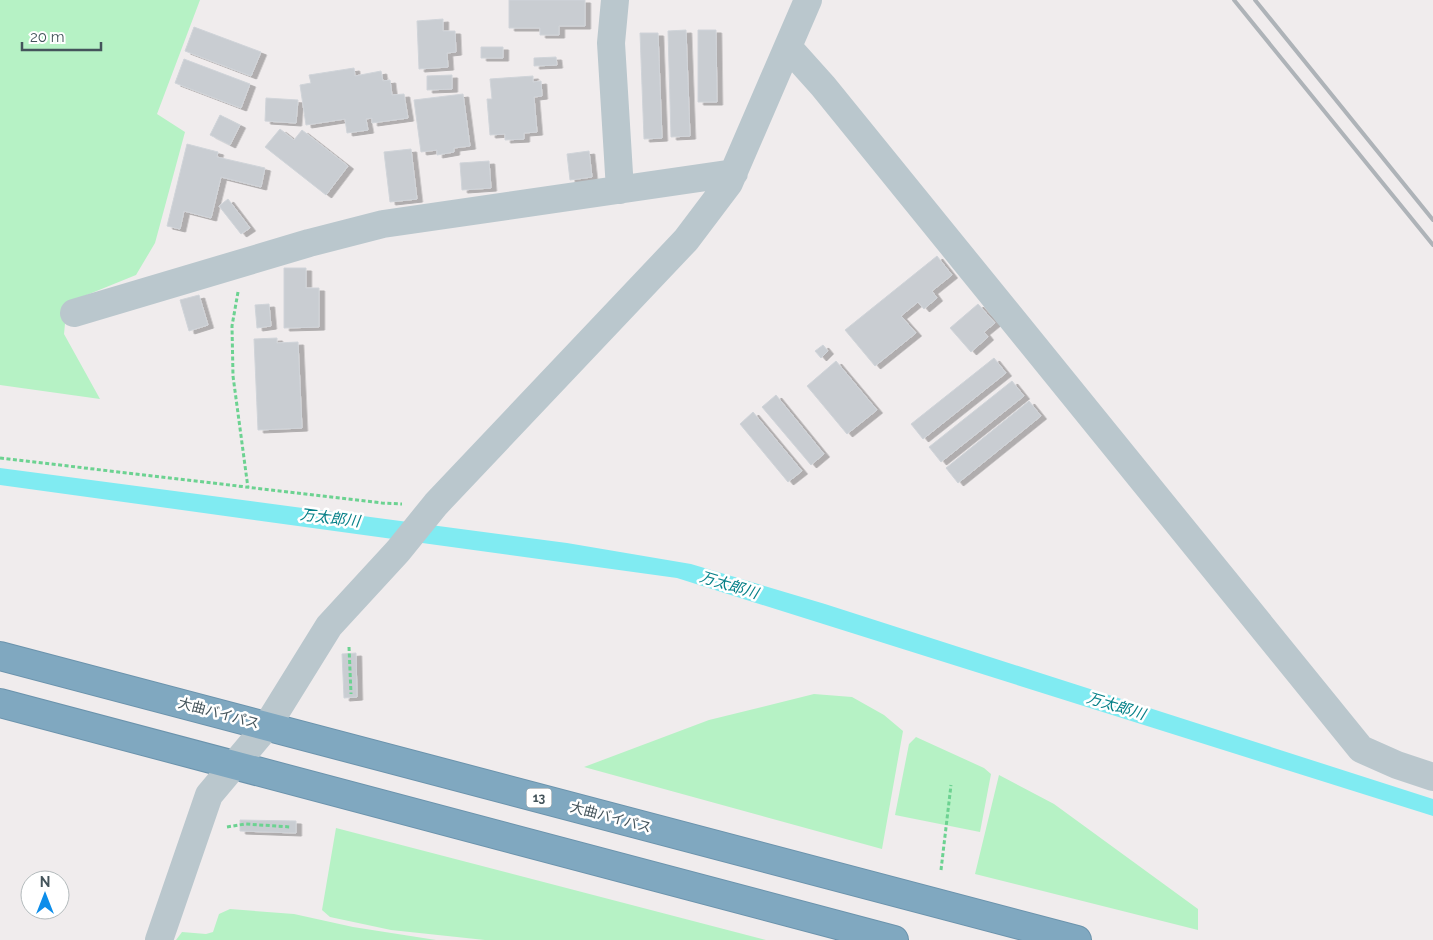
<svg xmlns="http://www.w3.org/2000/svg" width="1433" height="940" font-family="Raleway,'Noto Sans JP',sans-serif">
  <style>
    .green { fill: #b6f2c5 }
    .water { fill: #80ebf2 }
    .building { fill: #c9cdd2; stroke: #d0d4d9; filter: url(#shadow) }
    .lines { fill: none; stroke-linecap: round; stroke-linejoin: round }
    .highway-casing { stroke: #6b93ac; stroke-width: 30 }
    .path { stroke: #6cd291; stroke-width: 3; stroke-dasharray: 4 2.5; stroke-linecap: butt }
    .street { stroke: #bac7cd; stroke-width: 28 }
    .highway { stroke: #80a8c0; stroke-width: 28 }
    .rail { stroke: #aeb3b8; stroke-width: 4 }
    .labels { text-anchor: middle; stroke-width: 5; stroke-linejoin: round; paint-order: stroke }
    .shield { fill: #fff; stroke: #7c878c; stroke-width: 1 }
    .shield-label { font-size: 12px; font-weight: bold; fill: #44545b }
    .street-label { font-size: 14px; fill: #44545b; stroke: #fff }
    .water-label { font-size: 15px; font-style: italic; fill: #068088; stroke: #fff }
  </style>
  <defs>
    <filter id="shadow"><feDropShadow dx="5.5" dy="3" stdDeviation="0" flood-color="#0004"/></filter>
  </defs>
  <rect width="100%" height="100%" fill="#f0eced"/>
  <path class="green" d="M 0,0 L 200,0 L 157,114 L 185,132 L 155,243 L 136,275 L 67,303 L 64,334 L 100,399 L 0,385 Z
    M 814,694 L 852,697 L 884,715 L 903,731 L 882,849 L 584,767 L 709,720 Z
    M 916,737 L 984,768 L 991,774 L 980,832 L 895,815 L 909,744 Z
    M 999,775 L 1054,804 L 1198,909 L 1198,930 L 975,874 Z
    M 336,828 L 766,940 L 485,940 L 391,930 L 330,917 L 322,910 Z
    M 230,909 L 294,914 L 353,927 L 436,940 L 176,940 L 182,932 L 206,934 L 213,932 L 219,914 Z"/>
  <path class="water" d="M 0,468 L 567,543 L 691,564 L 825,604 L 1433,799 L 1433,816 L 677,578 L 0,485 Z"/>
  <path class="building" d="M 509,0 L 585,0 L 585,26 L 559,26 L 559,35 L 540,35 L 540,28 L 509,28 Z
    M 443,19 L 443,31 L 455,31 L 456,52 L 447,53 L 448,67 L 419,69 L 417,21 Z
    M 194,27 L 261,52 L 251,76 L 185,51 Z
    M 686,30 L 690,136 L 671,137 L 668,31 Z
    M 698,30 L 716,30 L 717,102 L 698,102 Z
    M 640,33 L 658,33 L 662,138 L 644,139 Z
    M 481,47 L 503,47 L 503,58 L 481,58 Z
    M 556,57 L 557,65 L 534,66 L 534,58 Z
    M 184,59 L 250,84 L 241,108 L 175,83 Z
    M 354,68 L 355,76 L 381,71 L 383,81 L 390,80 L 392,95 L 404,94 L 408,118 L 372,123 L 372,118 L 366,119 L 368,130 L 347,133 L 345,119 L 306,125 L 300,85 L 311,83 L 309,75 Z
    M 452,75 L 452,89 L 427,90 L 427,76 Z
    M 533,76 L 533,82 L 541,81 L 542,96 L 534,97 L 537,132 L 524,133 L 524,139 L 505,140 L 505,134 L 490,135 L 487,99 L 492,99 L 490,79 Z
    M 463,94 L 470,146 L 454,148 L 454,152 L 437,155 L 437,150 L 421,152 L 414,100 Z
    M 266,98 L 298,100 L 296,123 L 265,121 Z
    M 220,115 L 240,125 L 230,145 L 210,135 Z
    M 280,129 L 294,140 L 302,130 L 348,166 L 326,195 L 265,147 Z
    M 187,144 L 218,152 L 217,157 L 265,168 L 261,187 L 221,177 L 211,218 L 184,211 L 180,229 L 167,226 Z
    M 411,149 L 417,199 L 390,202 L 384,152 Z
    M 589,151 L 592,177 L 570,180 L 567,154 Z
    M 489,161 L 491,188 L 462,190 L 460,163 Z
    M 228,199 L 250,228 L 241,234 L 219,206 Z
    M 937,256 L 952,275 L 932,291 L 937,298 L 924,309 L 918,302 L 901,316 L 916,333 L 875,366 L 845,330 Z
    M 284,268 L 306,268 L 306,288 L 319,288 L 319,327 L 284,328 Z
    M 199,295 L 208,325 L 189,331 L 180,300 Z
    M 269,304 L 271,326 L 257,328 L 255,305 Z
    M 978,304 L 995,323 L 984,332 L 988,337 L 971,352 L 950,328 Z
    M 277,338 L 277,343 L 298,342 L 302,428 L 258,430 L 254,339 Z
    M 823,345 L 828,351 L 821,358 L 815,351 Z
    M 994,358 L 1006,373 L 923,439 L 911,424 Z
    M 836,361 L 877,410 L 847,434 L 807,386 Z
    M 1012,381 L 1024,396 L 941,462 L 929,447 Z
    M 776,395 L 824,454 L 811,465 L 762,407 Z
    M 1029,401 L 1041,416 L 958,483 L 946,468 Z
    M 753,412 L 802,471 L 788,482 L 740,424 Z
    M 356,653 L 357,697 L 344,698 L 342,654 Z
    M 240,820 L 296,821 L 296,833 L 240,831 Z"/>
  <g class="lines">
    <g class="highway-casing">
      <path id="highway" d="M 0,656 L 1077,940
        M 0,703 L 894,940"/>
    </g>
    <path class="path" d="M 238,292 L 232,326 L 233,376 L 248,488
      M 0,458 L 382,503 L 402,504
      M 349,647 L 351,694
      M 227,827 L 245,824 L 291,827
      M 941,870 L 951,785"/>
    <path class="street" d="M 615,0 L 611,43 L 620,190
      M 788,47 L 823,86 L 1361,749 L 1397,765 L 1433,777
      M 74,313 L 309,243 L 383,224 L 734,173
      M 159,940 L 209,795 L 267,726 L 329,626 L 398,551 L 436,504 L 686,240 L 729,183 L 808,0"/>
    <use href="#highway" class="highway"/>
    <path class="rail" d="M 1234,0 L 1433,245
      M 1255,0 L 1433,220"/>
  </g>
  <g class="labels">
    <rect class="shield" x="526.5" y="788.5" width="25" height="19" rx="4"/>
    <g class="shield-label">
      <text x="539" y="802">13</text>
    </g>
    <g class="street-label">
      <text transform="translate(219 713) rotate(15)" y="5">大曲バイパス</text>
      <text transform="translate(611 817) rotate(15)" y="5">大曲バイパス</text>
    </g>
    <g class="water-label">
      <text transform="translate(330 518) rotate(7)" y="5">万太郎川</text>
      <text transform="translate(729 585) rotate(17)" y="5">万太郎川</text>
      <text transform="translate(1116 706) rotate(17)" y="5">万太郎川</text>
    </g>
  </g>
  <g transform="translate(45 895)"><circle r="24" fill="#ffffff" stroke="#b4bbbd"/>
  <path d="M0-4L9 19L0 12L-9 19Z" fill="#0c8dea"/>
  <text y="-8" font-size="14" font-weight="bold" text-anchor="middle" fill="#44545b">N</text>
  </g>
  <path d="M22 42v8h79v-8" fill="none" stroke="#44545b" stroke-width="2.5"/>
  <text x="30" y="42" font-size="15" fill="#44545b" stroke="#ffffff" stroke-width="4" paint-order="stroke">20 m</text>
</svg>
